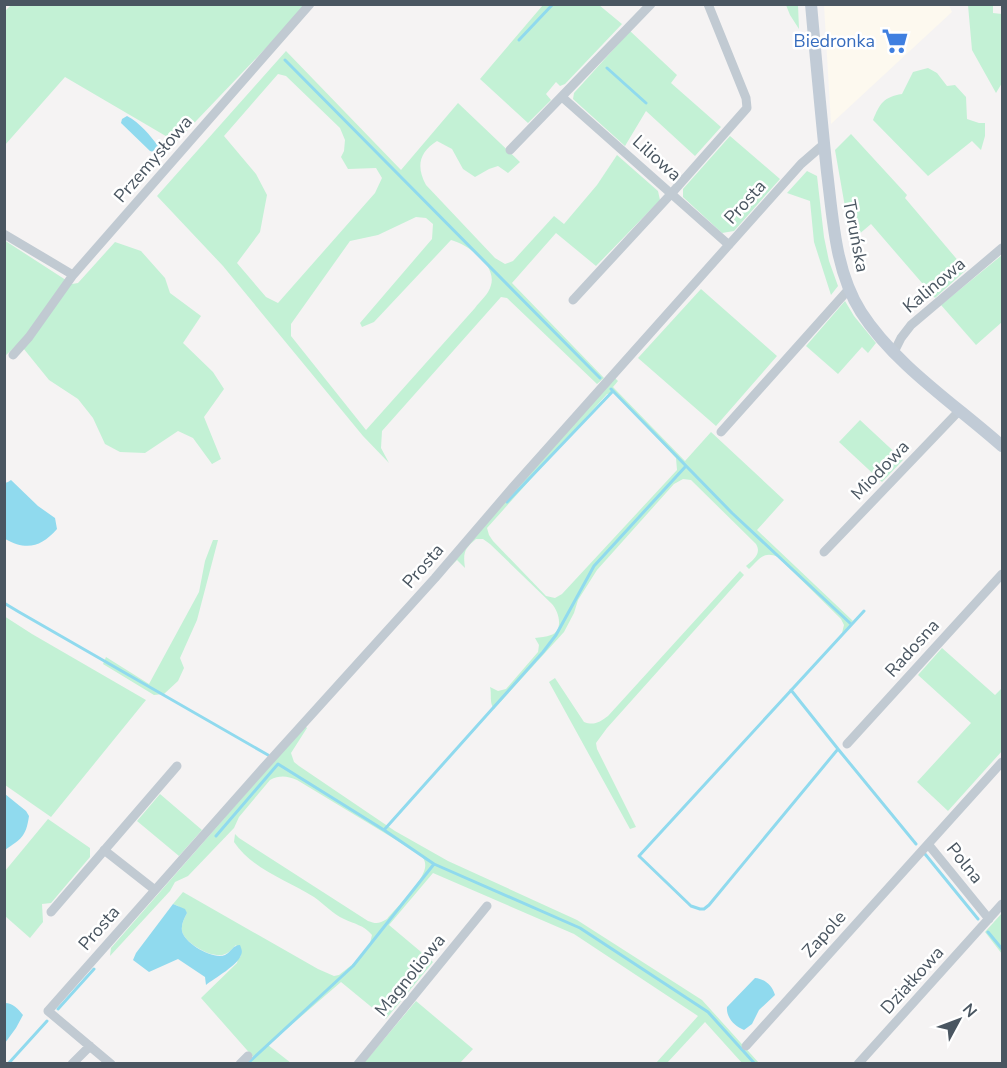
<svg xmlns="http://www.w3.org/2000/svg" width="1007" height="1068" font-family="'Nunito Sans',sans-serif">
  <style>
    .commercial { fill: #fdf9ef }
    .green { fill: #c3f1d5; fill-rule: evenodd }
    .water { fill: #90daee }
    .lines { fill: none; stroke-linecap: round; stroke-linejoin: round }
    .stream { stroke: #90daee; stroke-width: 3 }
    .minor { stroke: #c1cad2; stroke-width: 9 }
    .secondary { stroke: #c1cbd6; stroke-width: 12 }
    .labels { text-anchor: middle; stroke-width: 5; stroke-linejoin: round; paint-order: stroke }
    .shop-label { font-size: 18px; fill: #366cbe; stroke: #fff; text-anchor: end }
    .street-label { font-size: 18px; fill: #4a5661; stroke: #fff }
  </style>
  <rect width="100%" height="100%" fill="#f5f3f3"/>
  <path class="commercial" d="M 824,5 L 949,5 L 952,12 L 831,124 Z"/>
  <path class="green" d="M 11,5 L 307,5 L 176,142 L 65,77 L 5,145 L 4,12 Z
    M 543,5 L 599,5 L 622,24 L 565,84 L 560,86 L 556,82 L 546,94 L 551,100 L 528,123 L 480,79 Z
    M 786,5 L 798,5 L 799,29 L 790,15 Z
    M 968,5 L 993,5 L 993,13 L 1002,14 L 1002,83 L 996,93 L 972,50 Z
    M 630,31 L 677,75 L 671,83 L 721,127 L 695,156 L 646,111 L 625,146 L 573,99 L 574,93 Z
    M 286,51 L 401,170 L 458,103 L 520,162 L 508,173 L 498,166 L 489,169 L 475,177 L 463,169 L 452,149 L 437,141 C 419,152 416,167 426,185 L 495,258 L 505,264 L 513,261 L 554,216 L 564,224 L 597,185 L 617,155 L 658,191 L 660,200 L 596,266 L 556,233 L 512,283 L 604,378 L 597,384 L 507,298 L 501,297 L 382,431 L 381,448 L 389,463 L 363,436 L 223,266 L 157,196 ZM 278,74 L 286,76 L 340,128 L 345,140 L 344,151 L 341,157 L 348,169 L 376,168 L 382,178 L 375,193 L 278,303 L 266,297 L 237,263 L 260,232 L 267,195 L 256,174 L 224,136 ZM 416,217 L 426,218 L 433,224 L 432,239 L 360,323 L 362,327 L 374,322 L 451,240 C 467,244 497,265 491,285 C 489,294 480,301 475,308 L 366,430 L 291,336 L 291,324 L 350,241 L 378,235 Z
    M 928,68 L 937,73 L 947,86 L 955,85 L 966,97 L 967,119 L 979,123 L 985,123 L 985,136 L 981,150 L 972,141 L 928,176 L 873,120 C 880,103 884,97 902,94 L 913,72 Z
    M 851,134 L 907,195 L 905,198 L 966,270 L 935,298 L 871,224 L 851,241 L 835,150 Z
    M 730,136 L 780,179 L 734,231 L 722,233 L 683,197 L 683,189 Z
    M 807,171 L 817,176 L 824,237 L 829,261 L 838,286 L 831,295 L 814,242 L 810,201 L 787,193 Z
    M 4,240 L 72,284 L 78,283 L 115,242 L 141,251 L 165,278 L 170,293 L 201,316 L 183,343 L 213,372 L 224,389 L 204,417 L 221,459 L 212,464 L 193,438 L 178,431 L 145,453 L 120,452 L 105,444 L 93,418 L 78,399 L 49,380 L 19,343 L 5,356 Z
    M 1002,255 L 1002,322 L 976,345 L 941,305 Z
    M 701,289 L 777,356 L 716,426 L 638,358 Z
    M 845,301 L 854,316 L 876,343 L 868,353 L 862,347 L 838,374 L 806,346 Z
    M 615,378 L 618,381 L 613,387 L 685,461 L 711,432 L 784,500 L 757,530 L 853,621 L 842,633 L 844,625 L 841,619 L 778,557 C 763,550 759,560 749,569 L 746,566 C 753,560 762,554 756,544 L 691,480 L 683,479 L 674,484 L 597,570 L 578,600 L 574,613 L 564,632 L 494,709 C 489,703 492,694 490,687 L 498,691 L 506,689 L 538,652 L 539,645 L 535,638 C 540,637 546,637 551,635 C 564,630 559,612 552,604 L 490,544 L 483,539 L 476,539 C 464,549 463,553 465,568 L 457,560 L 451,566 L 456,557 ZM 613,393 L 616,394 L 676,458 L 677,470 L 562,594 L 555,598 L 546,596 L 493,541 L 489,535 L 487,528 L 607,394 Z
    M 860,420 L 903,460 L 882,482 L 839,442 Z
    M 213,540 L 218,540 L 197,620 L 180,658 L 184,668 L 178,681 L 164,694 L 154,695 L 103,664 L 106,657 L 149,684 L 199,592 L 205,561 Z
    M 740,571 L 744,575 L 607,728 L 596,743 L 597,749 L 636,827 L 630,829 L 549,682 L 555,678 L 584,722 C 594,726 600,722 608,716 Z
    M 4,616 L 32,634 L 146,700 L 51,817 L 5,785 Z
    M 942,648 L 995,695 L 1002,688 L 1002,751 L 948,811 L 917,782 L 971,723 L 918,675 Z
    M 305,726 L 307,728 L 291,753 L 294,762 L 299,766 L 395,831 L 448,861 L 577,920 L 702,1000 L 759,1063 L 742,1063 L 705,1022 L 667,1063 L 656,1063 L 698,1016 L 574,934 L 433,873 L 389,925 L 433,962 L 386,1019 L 341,982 L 268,1045 L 291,1063 L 248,1063 L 254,1058 L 201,998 L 237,963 L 238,959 L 241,956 L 236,945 C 233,948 229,953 225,954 C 214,960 184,943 182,931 C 181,924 184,919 187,913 L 178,906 L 173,904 L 183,892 L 318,969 L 334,976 L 339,975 L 358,960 L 365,951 L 370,943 L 372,935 C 364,925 354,924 344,919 C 333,914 324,904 314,897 C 287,880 252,869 234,842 L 235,834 L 239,838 L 368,921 C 376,924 379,924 387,919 C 397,907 422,883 425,868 C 426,862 424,859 421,855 L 297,780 C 287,776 280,775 270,780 L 239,817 L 234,828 L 188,876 L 175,882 L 170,891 L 110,956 L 111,948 Z
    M 160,794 L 202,830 L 179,856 L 137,821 Z
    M 48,819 L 90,848 L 90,857 L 51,903 L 42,904 L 43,922 L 30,938 L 5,916 L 5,871 Z
    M 1002,913 L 1002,954 L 985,932 Z
    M 416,1001 L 473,1049 L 460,1063 L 364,1063 Z"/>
  <path class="water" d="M 127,116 C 140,123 150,135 158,146 L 158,149 L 154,152 L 150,151 L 121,123 L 122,119 Z
    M 11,480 L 38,506 L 55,518 L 57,529 C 41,547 27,551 5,539 L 5,483 L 8,482 Z
    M 5,794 L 26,811 L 29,816 C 26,837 21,839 5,850 Z
    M 173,904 L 185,909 L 187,913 C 184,919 181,924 182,931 C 184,943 213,960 225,955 C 231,952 233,945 240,945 C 241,948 243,951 241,955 C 238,965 215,978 206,985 L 205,977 L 178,959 L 149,972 L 133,960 L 136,953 Z
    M 755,978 C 765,979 772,985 775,995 L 759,1010 L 752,1024 L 744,1030 C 734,1026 726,1017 727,1007 Z
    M 5,1003 C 13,1003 18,1009 23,1015 L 16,1028 L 5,1043 Z"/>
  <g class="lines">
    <path class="stream" d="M 519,40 L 553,4
      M 285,60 L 600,378
      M 607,68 L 646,103
      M 611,389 L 732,513 L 851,624
      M 507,502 L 613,391
      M 4,603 L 19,612 L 268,755
      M 791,690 L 838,749 L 709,905 L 704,909 L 700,909 L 691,906 L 639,856 L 864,611
      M 838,749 L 916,844
      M 216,836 L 278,764 L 384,830
      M 925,854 L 978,919
      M 434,864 L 384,830 L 543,652 L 556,635 L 594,566 L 686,466
      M 988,932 L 1002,949
      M 58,1009 L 94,969
      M 8,1064 L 47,1021
      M 247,1064 L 353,966 L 434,864 L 580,928 L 708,1012 L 755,1064"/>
    <path class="minor" d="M 562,97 L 729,245
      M 510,150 L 651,4
      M 4,234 L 73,275
      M 573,300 L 671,194 L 747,108 L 746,98 L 708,4
      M 894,352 L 901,338 L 911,325 L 1002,248
      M 13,355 L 29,337 L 73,275 L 310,4
      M 721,432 L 849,289
      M 824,552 L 959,411
      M 847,744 L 1002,574
      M 928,844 L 989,919
      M 104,850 L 155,890
      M 51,912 L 177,766
      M 746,1046 L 1002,762
      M 72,1064 L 90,1046
      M 111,1064 L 48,1011 L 264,767 L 435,578 L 513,487 L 801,164 L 824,144
      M 240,1064 L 248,1056
      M 358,1064 L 487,906
      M 858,1064 L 1002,904"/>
    <path class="secondary" d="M 811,4 C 816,60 821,116 827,172 C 833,219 835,271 861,312 C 895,365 956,405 1002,446"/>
  </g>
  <defs>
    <g id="supermarket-bare" transform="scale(2.07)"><path d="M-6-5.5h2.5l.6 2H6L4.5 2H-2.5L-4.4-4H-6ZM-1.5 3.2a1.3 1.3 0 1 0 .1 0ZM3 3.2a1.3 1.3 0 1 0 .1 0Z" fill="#3f7fe0" stroke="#fff" stroke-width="2.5" paint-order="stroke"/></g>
  </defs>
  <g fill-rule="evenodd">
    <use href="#supermarket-bare" x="895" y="41"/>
  </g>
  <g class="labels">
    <g class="shop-label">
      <text x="875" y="47">Biedronka</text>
    </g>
    <g class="street-label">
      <text transform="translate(657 158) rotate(42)" y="6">Liliowa</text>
      <text transform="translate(153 159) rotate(-49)" y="6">Przemysłowa</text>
      <text transform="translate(745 202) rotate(-48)" y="6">Prosta</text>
      <text transform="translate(856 236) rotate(79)" y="6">Toruńska</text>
      <text transform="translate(934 285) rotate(-40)" y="6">Kalinowa</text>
      <text transform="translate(880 470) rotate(-46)" y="6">Miodowa</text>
      <text transform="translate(423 566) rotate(-49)" y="6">Prosta</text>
      <text transform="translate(912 648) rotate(-48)" y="6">Radosna</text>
      <text transform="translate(965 863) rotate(51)" y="6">Polna</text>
      <text transform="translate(99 928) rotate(-49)" y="6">Prosta</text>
      <text transform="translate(824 934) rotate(-48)" y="6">Zapole</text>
      <text transform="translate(410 975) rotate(-51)" y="6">Magnoliowa</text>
      <text transform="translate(912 980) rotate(-48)" y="6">Działkowa</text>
    </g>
  </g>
  <rect width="1007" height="1068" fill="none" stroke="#4a5661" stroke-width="12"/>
  <g transform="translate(959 1020) rotate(49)" stroke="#ffffff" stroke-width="4.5" paint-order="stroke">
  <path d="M0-4.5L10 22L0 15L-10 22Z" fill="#4a5661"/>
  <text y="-9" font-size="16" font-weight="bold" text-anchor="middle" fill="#4a5661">N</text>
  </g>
</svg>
